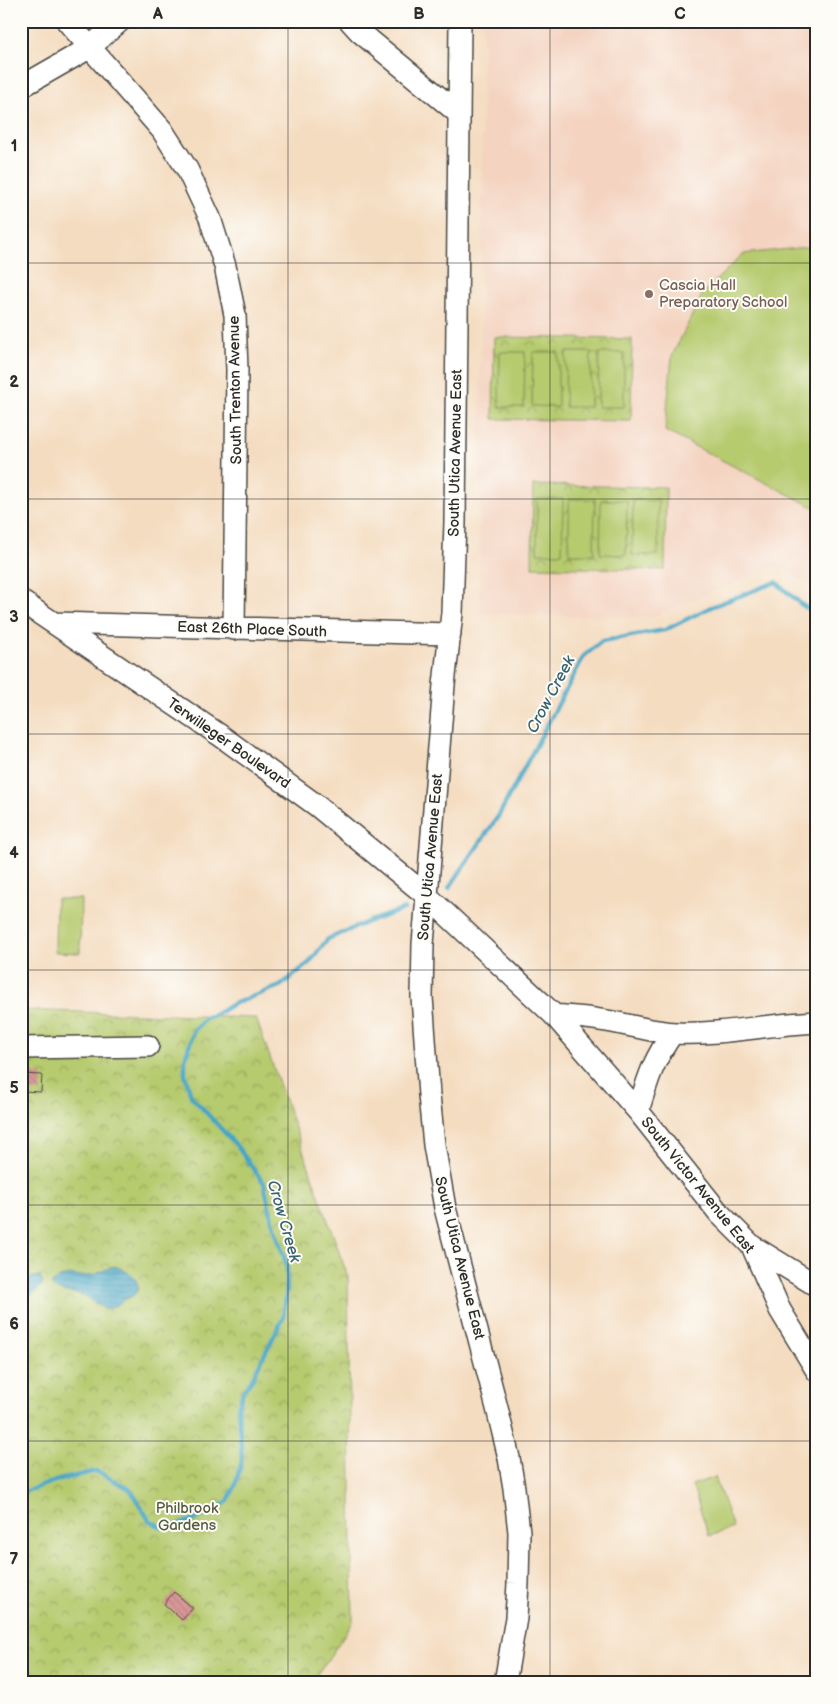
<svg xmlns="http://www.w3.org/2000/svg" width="838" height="1704" font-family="'Balsamiq Sans',sans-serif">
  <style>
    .built { fill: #f4d3c0 }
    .park { fill: url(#park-crowns); stroke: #707a4c }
    .pitch { fill: #b6ca6e; stroke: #707a4c }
    .water { fill: url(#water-rules); stroke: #386878 }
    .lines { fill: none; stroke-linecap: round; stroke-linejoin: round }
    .stream { stroke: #45a6c5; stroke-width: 4.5 }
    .building { fill: url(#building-back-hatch) }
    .minor-casing { stroke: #494641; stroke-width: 24 }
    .minor { stroke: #fff; stroke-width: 21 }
    .grid { fill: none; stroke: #2b2b2b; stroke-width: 1; stroke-opacity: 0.55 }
    .education-dot { fill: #8d6e63; stroke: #fdfcf7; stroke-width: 2 }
    .labels { text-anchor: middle; stroke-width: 4; stroke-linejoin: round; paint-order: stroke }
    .education-label { font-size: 15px; fill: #785e54; stroke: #fdfcf7; text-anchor: start }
    .street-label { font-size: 15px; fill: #2b2b2b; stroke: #fdfcf7 }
    .park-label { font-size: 15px; fill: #555b3f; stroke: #fdfcf7 }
    .water-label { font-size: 16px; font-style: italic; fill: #376270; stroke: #fdfcf7 }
    .neatline { fill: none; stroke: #2b2b2b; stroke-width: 2 }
    .grid-label { font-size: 16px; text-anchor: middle; font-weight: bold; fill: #2b2b2b }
  </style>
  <defs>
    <pattern id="park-crowns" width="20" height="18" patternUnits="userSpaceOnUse" patternTransform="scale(1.25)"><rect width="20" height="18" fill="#b6ca6e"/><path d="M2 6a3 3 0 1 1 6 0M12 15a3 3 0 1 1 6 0" fill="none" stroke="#94a45b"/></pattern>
    <pattern id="water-rules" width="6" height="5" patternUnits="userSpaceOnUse" patternTransform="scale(1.25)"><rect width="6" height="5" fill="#45a6c5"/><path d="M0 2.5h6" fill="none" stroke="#3a87a0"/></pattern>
    <pattern id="building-back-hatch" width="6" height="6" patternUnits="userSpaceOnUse" patternTransform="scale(1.25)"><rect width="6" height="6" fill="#da9998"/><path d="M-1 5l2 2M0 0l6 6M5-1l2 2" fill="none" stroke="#b17d7c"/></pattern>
  </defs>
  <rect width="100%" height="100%" fill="#fdfcf7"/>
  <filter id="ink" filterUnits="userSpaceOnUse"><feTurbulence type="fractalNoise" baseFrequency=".02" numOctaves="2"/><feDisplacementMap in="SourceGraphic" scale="10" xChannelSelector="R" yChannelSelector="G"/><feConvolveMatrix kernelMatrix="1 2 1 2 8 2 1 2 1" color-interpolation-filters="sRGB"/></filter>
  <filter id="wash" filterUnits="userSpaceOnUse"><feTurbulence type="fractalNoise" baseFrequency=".0096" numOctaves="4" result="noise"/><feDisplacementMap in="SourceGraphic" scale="20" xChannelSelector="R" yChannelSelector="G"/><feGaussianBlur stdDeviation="1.12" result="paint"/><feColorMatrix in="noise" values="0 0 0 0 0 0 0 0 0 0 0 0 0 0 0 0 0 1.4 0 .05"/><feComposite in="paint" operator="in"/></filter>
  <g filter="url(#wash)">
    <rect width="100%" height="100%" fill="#f4dcc0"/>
    <path class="built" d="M 483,21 L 817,21 L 817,587 L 774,566 L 650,618 L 479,613 Z"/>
    <path class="park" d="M 494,337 L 632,339 L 631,421 L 493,419 Z
      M 533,485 L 666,487 L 665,570 L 532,567 Z
      M 21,1010 L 256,1018 L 348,1277 L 353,1622 L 312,1683 L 21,1683 Z"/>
    <path class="pitch" d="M 817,246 L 817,509 L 665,431 L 672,356 L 703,293 L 743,254 Z
      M 500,352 L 525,352 L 524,407 L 499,407 Z
      M 533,352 L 558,352 L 558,407 L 532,406 Z
      M 566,352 L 591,352 L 590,407 L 565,407 Z
      M 599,353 L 624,353 L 624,407 L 598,407 Z
      M 537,499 L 563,499 L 562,553 L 537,553 Z
      M 569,499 L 595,499 L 594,554 L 569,554 Z
      M 601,500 L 627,500 L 626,555 L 600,554 Z
      M 633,500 L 658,501 L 658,555 L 632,555 Z
      M 56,899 L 81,899 L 80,953 L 55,952 Z
      M 715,1477 L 733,1528 L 709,1536 L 692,1485 Z"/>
    <path class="water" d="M 114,1266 C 125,1269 147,1282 134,1295 C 131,1297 127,1298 124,1300 C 118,1304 113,1308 107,1309 C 99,1309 90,1296 80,1294 C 68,1292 60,1294 51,1285 C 62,1270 78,1278 92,1275 C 100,1273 107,1268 114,1266 Z
      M 40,1276 L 43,1284 L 31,1296 C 22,1292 21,1289 21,1279 Z"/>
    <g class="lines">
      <path class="stream" d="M 449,888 L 499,815 L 584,656 L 602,641 L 665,630 L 711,607 L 776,582 L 802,605 L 817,614
        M 21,1493 L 55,1481 L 96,1471 L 130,1489 L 149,1520 L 161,1527 L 174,1526 L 194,1520 L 212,1512 L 228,1501 L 235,1486 L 242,1460 L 238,1408 L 243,1391 L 252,1379 L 283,1318 L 287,1289 L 287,1266 L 272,1220 L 264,1183 L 236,1145 L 191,1096 L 185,1074 L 185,1059 L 189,1046 L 194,1030 L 207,1017 L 215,1015 L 233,1004 L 280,986 L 309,963 L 328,939 L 370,921 L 405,909"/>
    </g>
    <g id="blocks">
      <path class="building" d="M 21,1074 L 42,1075 L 41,1092 L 21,1091 Z
        M 174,1592 L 193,1608 L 182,1620 L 164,1604 Z"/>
    </g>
  </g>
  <g filter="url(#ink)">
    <use href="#blocks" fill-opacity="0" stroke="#494641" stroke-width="1"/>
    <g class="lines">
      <g class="minor-casing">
        <path id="minor" d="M 67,21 L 162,130 L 187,169 L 210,218 L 225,266 L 235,315 L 237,370 L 234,629
          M 350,21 L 360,32 L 458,113
          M 460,21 L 455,522 L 452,613 L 444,685 L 427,896 L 423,944 L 422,997 L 429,1095 L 434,1145 L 445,1208 L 497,1408 L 509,1458 L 514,1488 L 519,1532 L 518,1583 L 516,1618 L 505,1683
          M 21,87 L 89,48 L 120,21
          M 21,601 L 221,736 L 316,805 L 427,896 L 554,1015 L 638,1111 L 719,1213 L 752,1246 L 780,1310 L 817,1371
          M 55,623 L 450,634
          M 554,1015 C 569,1017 585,1017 600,1020 C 625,1023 650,1032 676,1033 C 723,1035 769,1024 817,1022
          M 21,1048 L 148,1046
          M 638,1111 C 648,1079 653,1060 673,1033
          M 752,1246 L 817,1286"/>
      </g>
      <use href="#minor" class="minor"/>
    </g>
  </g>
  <path class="grid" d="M 288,21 L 288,1683M 550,21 L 550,1683M 21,263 L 817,263M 21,499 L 817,499M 21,734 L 817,734M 21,970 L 817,970M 21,1205 L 817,1205M 21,1441 L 817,1441"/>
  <circle class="education-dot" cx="649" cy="294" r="5"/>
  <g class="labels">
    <g class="education-label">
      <text x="659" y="290">Cascia Hall<tspan x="659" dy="17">Preparatory School</tspan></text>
    </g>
    <g class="street-label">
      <text transform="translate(235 390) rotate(-91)" y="5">South Trenton Avenue</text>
      <text transform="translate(455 453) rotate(-89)" y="5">South Utica Avenue East</text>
      <text transform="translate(252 629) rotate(2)" y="5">East 26th Place South</text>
      <text transform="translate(229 743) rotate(35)" y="5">Terwilleger Boulevard</text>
      <text transform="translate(430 857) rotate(-85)" y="5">South Utica Avenue East</text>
      <text transform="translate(698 1185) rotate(51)" y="5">South Victor Avenue East</text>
      <text transform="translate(460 1258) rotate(76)" y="5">South Utica Avenue East</text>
    </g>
    <g class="park-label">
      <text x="187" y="1513">Philbrook<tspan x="187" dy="17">Gardens</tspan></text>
    </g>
    <g class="water-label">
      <text transform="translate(550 694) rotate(-62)" y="6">Crow Creek</text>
      <text transform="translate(285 1221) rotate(74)" y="6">Crow Creek</text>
    </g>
  </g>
  <rect width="838" height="1704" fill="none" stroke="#fdfcf7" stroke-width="55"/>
  <rect x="28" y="28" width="782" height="1648" class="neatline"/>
  <g class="grid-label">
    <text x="158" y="19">A</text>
    <text x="419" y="19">B</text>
    <text x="680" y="19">C</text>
    <text x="14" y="151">1</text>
    <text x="14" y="387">2</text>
    <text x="14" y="622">3</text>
    <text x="14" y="858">4</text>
    <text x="14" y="1093">5</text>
    <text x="14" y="1329">6</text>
    <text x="14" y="1564">7</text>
  </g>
</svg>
